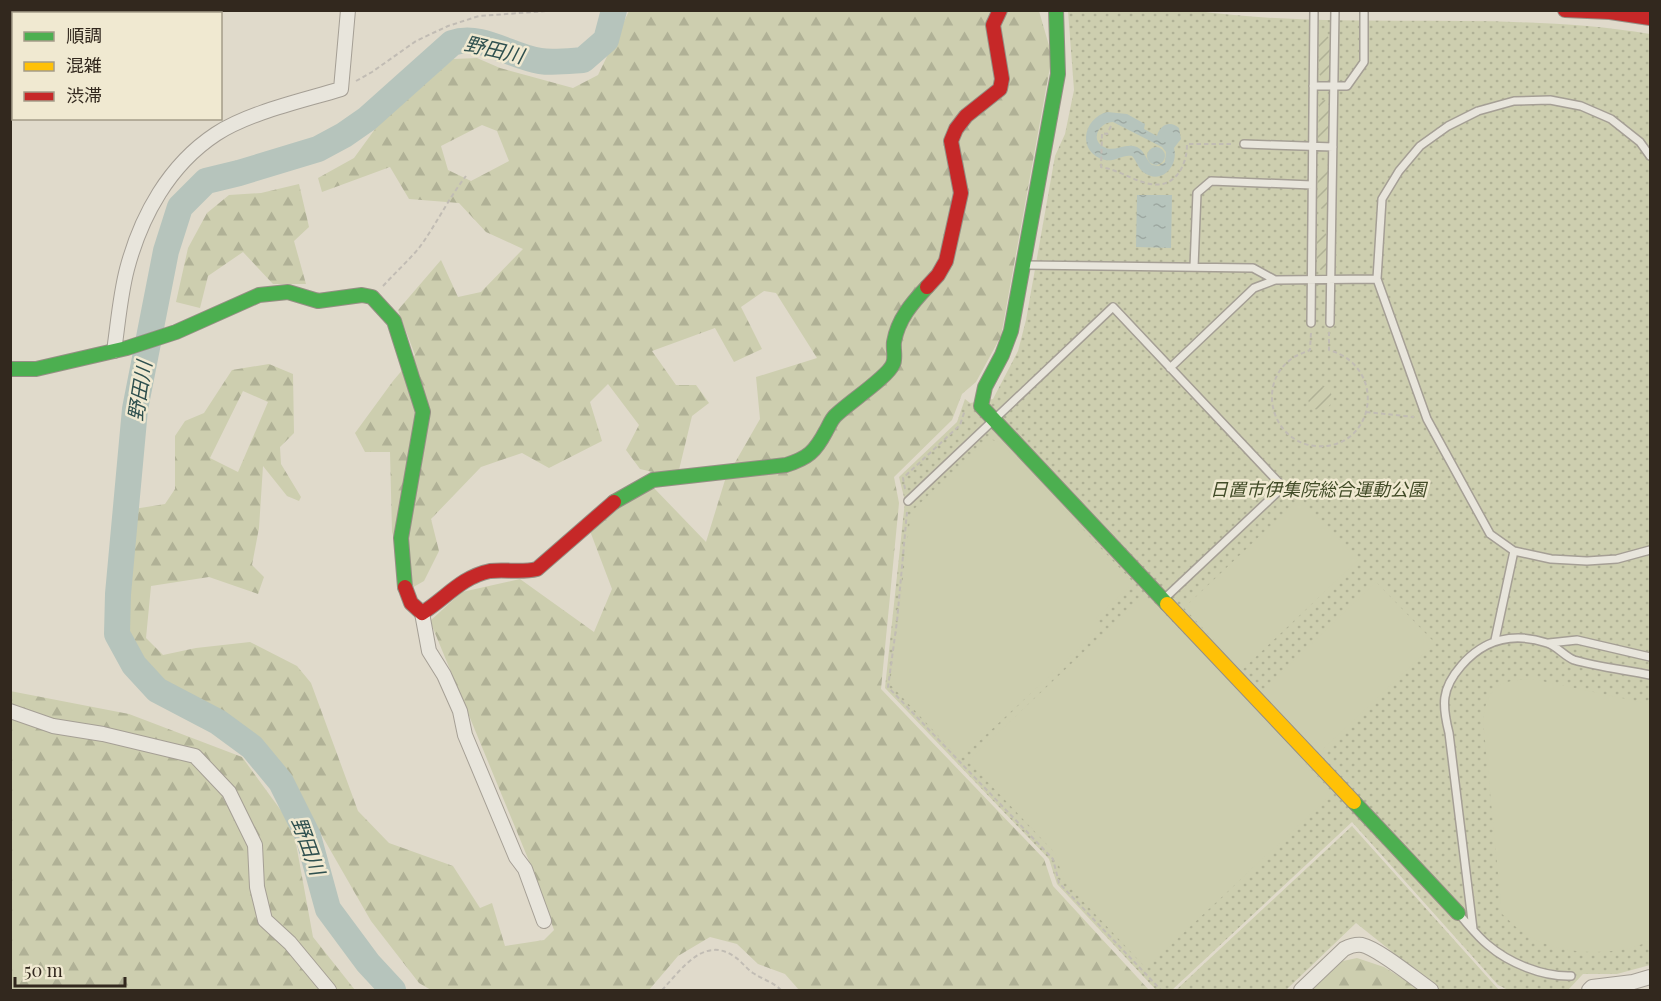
<svg xmlns="http://www.w3.org/2000/svg" width="1661" height="1001" font-family="'Playfair Display','Noto Sans JP',serif">
  <style>
    .grass { fill: url(#grass-dots) }
    .forest { fill: url(#forest-firs); fill-rule: evenodd }
    .garden { fill: url(#garden-furrows) }
    .pitch { fill: #cdceaf }
    .water { fill: url(#water-ripples); fill-rule: evenodd }
    .lines { fill: none; stroke-linecap: round; stroke-linejoin: round }
    .river { stroke: #b6c4bc; stroke-width: 26 }
    .lane-casing { stroke: #a59f95; stroke-width: 10 }
    .street-casing { stroke: #a59f95; stroke-width: 16 }
    .fast-casing { stroke: #958f84; stroke-width: 16 }
    .slow-casing { stroke: #958f84; stroke-width: 16 }
    .jam-casing { stroke: #958f84; stroke-width: 16 }
    .path { stroke: #c1bcb4; stroke-width: 2; stroke-dasharray: 4.5 3; stroke-linecap: butt }
    .lane { stroke: #e8e5dc; stroke-width: 7 }
    .street { stroke: #e8e5dc; stroke-width: 14 }
    .fast { stroke: #4caf50; stroke-width: 14 }
    .slow { stroke: #ffc107; stroke-width: 14 }
    .jam { stroke: #c62828; stroke-width: 14 }
    .labels { text-anchor: middle; stroke-width: 5; stroke-linejoin: round; paint-order: stroke }
    .park-label { font-size: 18px; font-style: italic; fill: #414b27; stroke: #f0e9d1 }
    .water-label { font-size: 20px; font-style: italic; fill: #2f504f; stroke: #f0e9d1 }
  </style>
  <defs>
    <pattern id="grass-dots" width="8" height="8" patternUnits="userSpaceOnUse" patternTransform="scale(1.5)"><rect width="8" height="8" fill="#cdceaf"/><path d="M2 2h.1M6 6h.1" fill="none" stroke="#b0b196" stroke-width="1.8" stroke-linecap="round"/></pattern>
    <pattern id="forest-firs" width="22" height="20" patternUnits="userSpaceOnUse" patternTransform="scale(1.5)"><rect width="22" height="20" fill="#cdceaf"/><path d="M5 1l3.5 6h-7zM16 11l3.5 6h-7z" fill="#b0b196"/></pattern>
    <pattern id="garden-furrows" width="10" height="10" patternUnits="userSpaceOnUse" patternTransform="scale(1.5)"><rect width="10" height="10" fill="#cdceaf"/><path d="M-1 1l2-2M0 10L10 0M9 11l2-2" fill="none" stroke="#b0b196"/></pattern>
    <pattern id="water-ripples" width="26" height="14" patternUnits="userSpaceOnUse" patternTransform="scale(1.5)"><rect width="26" height="14" fill="#b6c4bc"/><path d="M2 4q2-2 4 0t4 0M15 11q2-2 4 0t4 0" fill="none" stroke="#9da8a1"/></pattern>
  </defs>
  <rect width="100%" height="100%" fill="#e0dacb"/>
  <path class="grass" d="M 1191,10 C 1342,32 1500,9 1650,34 L 1650,965 L 1617,974 L 1583,974 L 1568,990 L 1508,990 L 1498,985 L 1352,822 L 1172,990 L 1156,990 L 1057,884 L 1049,859 L 885,688 L 905,501 L 899,477 L 957,422 L 965,399 L 970,403 L 993,399 L 1018,351 L 1026,320 L 1055,156 L 1065,134 L 1074,90 L 1068,11 Z
    M 1352,826 L 1499,990 L 1440,990 L 1356,923 L 1286,990 L 1176,990 Z"/>
  <path class="forest" d="M 629,11 L 1039,11 L 1052,56 L 1001,336 L 976,382 L 962,394 L 952,420 L 894,477 L 899,503 L 881,689 L 1044,859 L 1053,886 L 1149,990 L 799,990 L 785,974 L 758,964 L 737,944 L 710,937 L 678,956 L 649,990 L 431,990 L 419,983 L 371,921 L 309,813 L 258,737 L 161,683 L 124,632 L 134,509 L 165,504 L 175,489 L 175,436 L 185,421 L 204,413 L 232,370 L 269,364 L 293,374 L 294,433 L 280,447 L 281,464 L 301,497 L 299,501 L 287,496 L 263,466 L 259,528 L 252,565 L 264,577 L 258,594 L 209,577 L 151,586 L 146,638 L 163,655 L 196,648 L 250,642 L 297,666 L 311,683 L 358,811 L 389,843 L 453,866 L 480,908 L 492,903 L 505,946 L 544,940 L 554,930 L 529,861 L 430,621 L 462,592 L 520,579 L 594,632 L 612,589 L 590,531 L 625,501 L 653,487 L 706,542 L 725,480 L 760,419 L 756,377 L 817,358 L 776,293 L 764,291 L 741,307 L 762,349 L 734,362 L 715,328 L 652,351 L 676,385 L 696,385 L 709,403 L 692,416 L 679,470 L 665,475 L 640,469 L 626,450 L 639,425 L 608,384 L 590,402 L 602,441 L 549,468 L 522,453 L 481,467 L 431,519 L 439,551 L 424,581 L 410,589 L 392,532 L 390,452 L 365,452 L 355,433 L 393,381 L 415,355 L 398,310 L 441,260 L 458,297 L 481,292 L 523,249 L 486,232 L 459,203 L 409,199 L 390,167 L 322,192 L 318,178 L 354,158 L 378,125 L 453,59 L 477,58 L 500,68 L 573,88 L 598,75 ZM 482,125 L 497,131 L 509,161 L 471,181 L 448,170 L 441,146 ZM 243,391 L 268,402 L 238,472 L 210,458 Z
    M 299,184 L 309,227 L 294,241 L 306,284 L 273,284 L 243,252 L 208,276 L 200,308 L 176,302 L 188,248 L 207,213 L 229,195 L 261,193 Z
    M 10,691 L 129,714 L 242,757 L 293,827 L 313,937 L 355,990 L 11,990 Z
    M 1357,958 L 1384,967 L 1421,990 L 1311,990 L 1338,962 Z"/>
  <path class="garden" d="M 1326,35 L 1330,39 L 1329,72 L 1327,77 L 1322,78 L 1319,74 L 1319,39 L 1321,36 Z
    M 1325,100 L 1329,105 L 1328,139 L 1323,143 L 1319,141 L 1318,138 L 1319,105 L 1320,101 Z
    M 1324,165 L 1328,170 L 1327,203 L 1327,206 L 1322,209 L 1319,207 L 1317,203 L 1318,170 L 1319,167 Z
    M 1320,231 L 1325,232 L 1327,236 L 1327,267 L 1322,271 L 1317,267 L 1317,236 Z
    M1308 398a12 12 0 1 1 24 0a12 12 0 1 1-24 0Z"/>
  <path class="pitch" d="M 988,438 L 1002,444 L 1131,580 L 1129,587 L 1096,618 L 1103,626 L 960,759 L 890,684 L 911,512 Z
    M 1300,498 L 1358,560 L 1242,670 L 1184,608 Z
    M 1376,582 L 1435,643 L 1319,753 L 1261,692 Z
    M 1151,599 L 1333,793 L 1146,968 L 1064,881 L 1055,853 L 968,761 L 1139,600 Z
    M 1532,679 L 1650,704 L 1650,941 C 1615,957 1561,956 1527,935 C 1518,930 1510,921 1502,914 L 1483,720 C 1487,687 1499,680 1532,679 Z"/>
  <path class="water" d="M 1107,112 L 1127,114 L 1145,124 L 1144,129 L 1157,136 C 1160,125 1170,120 1179,128 L 1181,139 L 1174,148 C 1179,166 1161,186 1143,172 C 1137,167 1137,161 1132,156 C 1123,154 1115,162 1105,160 C 1077,153 1082,119 1107,112 ZM 1113,122 L 1162,147 L 1166,152 L 1165,162 L 1159,166 L 1152,165 C 1146,160 1145,151 1137,147 C 1125,142 1114,153 1104,147 C 1089,139 1100,122 1113,122 Z
    M1147 156a9 9 0 1 1 18 0a9 9 0 1 1-18 0Z
    M 1137,195 L 1172,195 L 1171,248 L 1136,247 Z"/>
  <g class="lines">
    <path class="river" d="M 393,990 L 368,963 L 328,909 L 308,836 L 281,782 L 252,747 L 218,722 L 157,690 L 134,665 L 117,634 L 118,594 L 135,409 L 166,251 L 180,207 L 206,181 L 239,173 L 318,149 L 344,135 L 367,119 L 452,43 C 482,33 511,57 540,61 C 553,63 569,61 583,60 L 606,40 L 614,10"/>
    <g class="lane-casing">
      <path id="lane" d="M 1313,86 L 1347,86 L 1364,62 L 1364,10
        M 1244,144 L 1333,147
        M 1650,156 L 1640,142 L 1611,119 L 1581,106 L 1550,100 L 1514,101 L 1478,111 L 1448,126 L 1420,146 L 1399,171 L 1382,199 L 1377,279 L 1427,419 L 1490,534 L 1514,551 L 1551,559 L 1587,561 L 1617,559 L 1650,550
        M 1026,265 L 1253,268 L 1275,280
        M 1194,267 L 1197,193 L 1211,181 L 1312,185
        M 1311,323 L 1314,10
        M 1330,323 L 1335,10
        M 1170,368 L 1254,288 L 1275,280 L 1377,279
        M 908,501 L 1113,307 L 1283,487 L 1164,599
        M 1495,640 L 1514,551
        M 1549,643 L 1577,640 L 1650,657
        M 1458,913 C 1468,924 1477,936 1488,945 C 1509,963 1543,977 1571,976
        M 1473,929 L 1449,733 C 1442,705 1441,689 1461,666 C 1484,639 1514,632 1547,643 C 1557,646 1564,656 1574,660 C 1598,667 1626,670 1650,675"/>
    </g>
    <g class="street-casing">
      <path id="street" d="M 114,351 C 118,324 120,296 127,269 C 141,216 169,165 216,134 C 250,112 302,101 341,89 L 348,10
        M 422,613 L 429,651 L 444,675 L 460,711 L 465,735 L 516,857 L 525,869 L 544,921
        M 10,711 L 53,726 L 103,734 L 195,756 L 229,792 L 255,845 L 257,887 L 265,920 L 290,943 L 329,990
        M 1301,990 L 1344,949 C 1350,946 1355,944 1362,945 C 1379,949 1415,979 1431,990
        M 1589,990 L 1592,987 L 1633,982 L 1650,977"/>
    </g>
    <g class="fast-casing">
      <path id="fast" d="M 1056,10 L 1058,74 L 1011,331 L 1002,355 L 985,387 L 981,406 L 1167,604
        M 10,369 L 36,369 L 127,348 L 176,332 L 259,295 L 288,292 L 318,301 L 362,295 L 372,297 L 394,321 L 423,412 L 401,538 L 405,587
        M 614,502 L 653,480 L 786,465 C 808,458 815,452 826,431 C 829,426 831,420 835,416 C 848,403 888,377 893,364 C 896,358 893,349 894,342 C 898,319 912,303 927,287
        M 1354,802 L 1458,913"/>
    </g>
    <g class="slow-casing">
      <path id="slow" d="M 1167,604 L 1354,802"/>
    </g>
    <g class="jam-casing">
      <path id="jam" d="M 1565,10 L 1610,12 L 1650,18
        M 927,287 L 938,275 L 946,261 L 961,193 L 951,141 L 956,129 L 966,116 L 1000,89 L 1002,79 L 993,25 L 1000,10
        M 405,587 L 411,603 L 422,613 C 445,599 461,577 490,571 C 506,569 521,573 537,569 L 614,502"/>
    </g>
    <path class="path" d="M 356,81 L 372,72 L 416,41 L 448,26 L 479,16 L 561,10
      M 1111,126 L 1107,134 L 1102,133 L 1101,167 C 1118,170 1131,179 1146,183 C 1174,191 1187,167 1187,144 L 1234,144
      M 383,286 C 395,273 408,261 419,248 C 436,225 448,199 466,176
      M 1311,333 L 1310,350 C 1303,353 1296,355 1290,360 C 1256,386 1273,443 1316,446 C 1374,451 1390,368 1329,350 L 1329,332
      M 1366,412 L 1414,417
      M 905,489 L 903,478 L 960,425 L 965,410
      M 907,512 L 897,621 L 888,687 L 1053,859 L 1059,883 L 1161,990
      M 662,990 C 682,969 704,935 735,957 C 741,961 746,968 753,973 C 762,979 773,982 781,990"/>
    <use href="#lane" class="lane"/>
    <use href="#street" class="street"/>
    <use href="#fast" class="fast"/>
    <use href="#slow" class="slow"/>
    <use href="#jam" class="jam"/>
  </g>
  <g class="labels">
    <g class="park-label">
      <text x="1318" y="496">日置市伊集院総合運動公園</text>
    </g>
    <g class="water-label">
      <text transform="translate(494 50) rotate(13)" y="7">野田川</text>
      <text transform="translate(140 391) rotate(-81)" y="7">野田川</text>
      <text transform="translate(308 846) rotate(70)" y="7">野田川</text>
    </g>
  </g>
  <rect width="1661" height="1001" fill="none" stroke="#32281e" stroke-width="24"/>
  <rect x="12" y="12" width="210" height="108" fill="#f0e9d1" stroke="#a49c89" stroke-width="1.5"/>
  <rect x="24" y="32" width="30" height="9" fill="#4caf50" stroke="#a49c89" stroke-width="1.5"/>
  <text x="66" y="42" font-size="18" fill="#32281e">順調</text>
  <rect x="24" y="62" width="30" height="9" fill="#ffc107" stroke="#a49c89" stroke-width="1.5"/>
  <text x="66" y="72" font-size="18" fill="#32281e">混雑</text>
  <rect x="24" y="92" width="30" height="9" fill="#c62828" stroke="#a49c89" stroke-width="1.5"/>
  <text x="66" y="102" font-size="18" fill="#32281e">渋滞</text>
  <path d="M15 977v9h110v-9" fill="none" stroke="#32281e" stroke-width="3"/>
  <text x="24" y="977" font-size="18" fill="#32281e" stroke="#f0e9d1" stroke-width="4.5" paint-order="stroke">50 m</text>
</svg>
